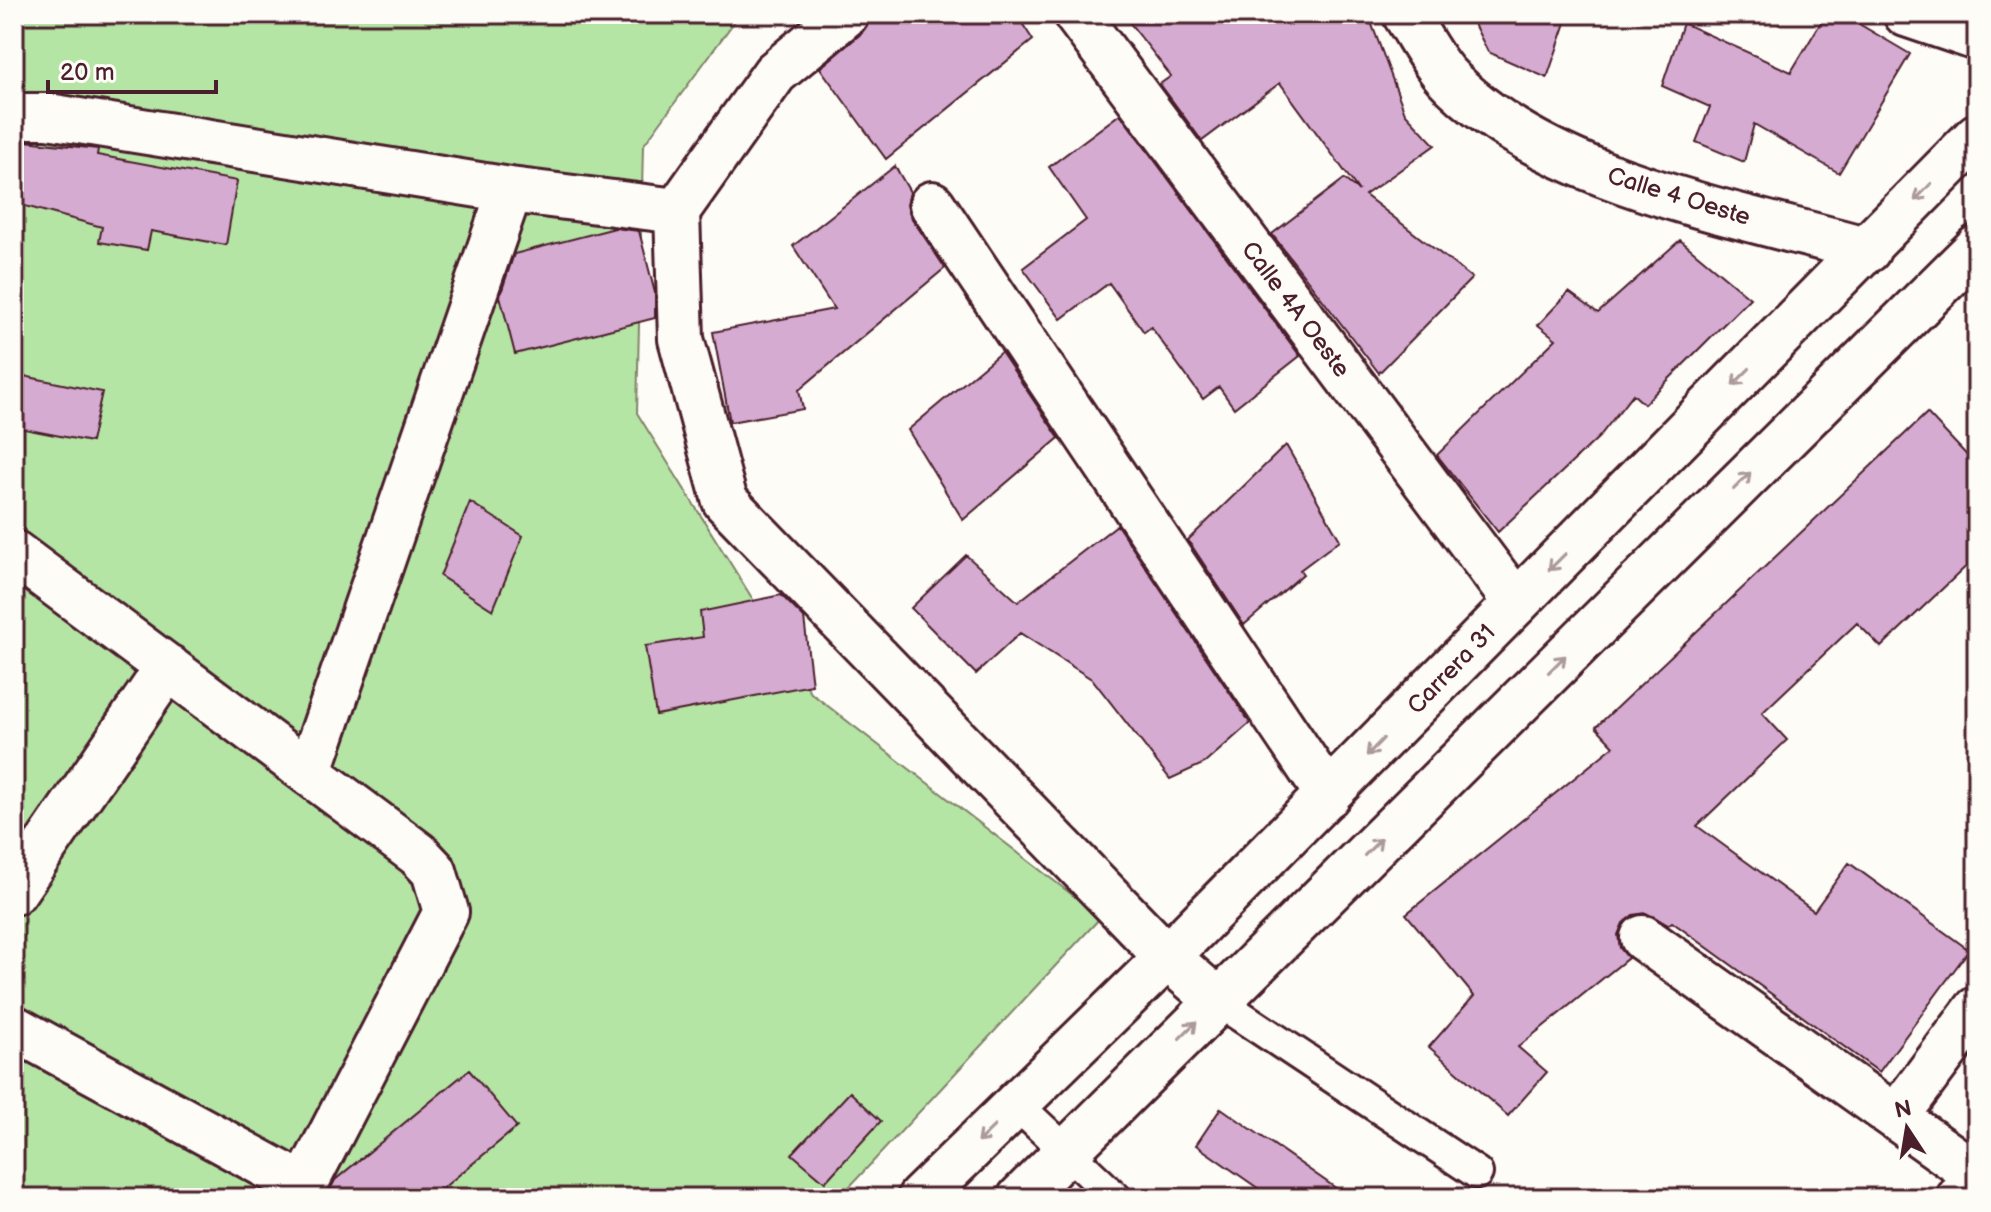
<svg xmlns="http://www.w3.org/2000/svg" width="1991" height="1212" font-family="'Balsamiq Sans',sans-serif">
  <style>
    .green { fill: #b5e5a5; stroke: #808268; stroke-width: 2 }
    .building { fill: #d5abd1; stroke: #4a1f2b; stroke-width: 2 }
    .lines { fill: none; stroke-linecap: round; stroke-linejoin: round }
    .service-casing { stroke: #4a1f2b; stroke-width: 36 }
    .minor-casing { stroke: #4a1f2b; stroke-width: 50 }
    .trunk-casing { stroke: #4a1f2b; stroke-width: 50 }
    .service { stroke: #fdfcf7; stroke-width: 30 }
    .minor { stroke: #fdfcf7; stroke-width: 44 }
    .trunk { stroke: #fdfcf7; stroke-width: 44 }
    .rail { stroke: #4a1f2b; stroke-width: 6; stroke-dasharray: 12 6; stroke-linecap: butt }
    .oneway { stroke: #ac999b }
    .labels { text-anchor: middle; stroke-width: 6; stroke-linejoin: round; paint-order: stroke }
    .street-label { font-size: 24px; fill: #4a1f2b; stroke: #fdfcf7 }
  </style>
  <rect width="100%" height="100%" fill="#fdfcf7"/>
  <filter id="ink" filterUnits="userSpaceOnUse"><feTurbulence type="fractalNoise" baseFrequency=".0125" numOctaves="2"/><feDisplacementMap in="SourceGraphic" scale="16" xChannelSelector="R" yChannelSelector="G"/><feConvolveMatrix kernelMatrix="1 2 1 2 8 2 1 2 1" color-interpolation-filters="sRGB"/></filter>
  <g filter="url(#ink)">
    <path class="green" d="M 14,14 L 740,14 L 643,146 L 637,413 L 811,693 L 1101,917 L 839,1198 L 14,1198 Z"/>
    <path class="building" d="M 870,14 L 1016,14 L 1033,40 L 886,159 L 820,68 L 862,33 Z
      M 1123,14 L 1368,14 L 1405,113 L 1435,145 L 1365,195 L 1472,278 L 1379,373 L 1272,234 L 1344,179 L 1359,191 L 1280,83 L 1202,141 L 1160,84 L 1171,76 Z
      M 1469,14 L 1569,14 L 1547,78 L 1488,52 Z
      M 1826,14 L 1842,14 L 1910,54 L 1839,173 L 1754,124 L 1744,162 L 1696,142 L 1710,107 L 1662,86 L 1683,23 L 1791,72 Z
      M 1120,114 L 1300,356 L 1234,408 L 1219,387 L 1203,399 L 1151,327 L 1144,332 L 1109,283 L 1061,319 L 1023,268 L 1086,220 L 1049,167 Z
      M 25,141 L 98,149 L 97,155 L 237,181 L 226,245 L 151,231 L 147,250 L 99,242 L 102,227 L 14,203 Z
      M 895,166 L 910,192 L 907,205 L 911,217 L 945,268 L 799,390 L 803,409 L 730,422 L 713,332 L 834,309 L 793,246 Z
      M 615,228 L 639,231 L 655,293 L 655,318 L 515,354 L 500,296 L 514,254 Z
      M 1680,240 L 1750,298 L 1644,404 L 1633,394 L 1599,437 L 1498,532 L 1437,455 L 1556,339 L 1538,325 L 1569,292 L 1598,313 Z
      M 1001,352 L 1059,438 L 963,520 L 908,430 Z
      M 14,374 L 102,392 L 91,442 L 14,427 Z
      M 1927,413 L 1977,466 L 1977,556 L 1881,647 L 1857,623 L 1762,713 L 1787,740 L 1697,826 L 1814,911 L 1849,863 L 1969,950 L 1879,1072 L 1672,922 L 1668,925 L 1646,913 L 1633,915 L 1623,923 L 1618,935 L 1620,948 L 1628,958 L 1518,1047 L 1547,1072 L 1508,1116 L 1429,1047 L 1474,996 L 1406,914 L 1614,746 L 1596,727 Z
      M 1286,445 L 1340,540 L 1300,570 L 1303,574 L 1244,625 L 1188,540 Z
      M 470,502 L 523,536 L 493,610 L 440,576 Z
      M 1117,525 L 1250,723 L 1205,763 L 1170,779 L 1093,680 L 1020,633 L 976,674 L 911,608 L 966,555 L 1018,602 Z
      M 781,595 L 804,618 L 812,685 L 656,715 L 645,646 L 703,637 L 700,612 Z
      M 469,1070 L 517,1127 L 431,1198 L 326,1198 L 335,1180 Z
      M 850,1092 L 881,1121 L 825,1182 L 792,1154 Z
      M 1221,1108 L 1350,1198 L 1272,1198 L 1196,1145 Z"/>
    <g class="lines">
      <g class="service-casing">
        <path id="service" d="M 1218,1001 L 1477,1173
          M 1016,1104 L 1116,1198"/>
      </g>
      <g class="minor-casing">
        <path id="minor" d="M 846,14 L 775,73 L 677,211 L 681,339 L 725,501 L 1167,957 L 1218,1001
          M 1076,14 L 1516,603
          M 1405,14 C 1418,34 1430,58 1445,75 C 1543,181 1733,212 1868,250
          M 1906,14 L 1977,38
          M 14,116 L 48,116 L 510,190 L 677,211
          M 932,204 L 1328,795
          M 14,553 L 418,854 L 434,871 L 446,912 L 298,1198
          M 309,773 L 510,190
          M 14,892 L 168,667
          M 1643,938 L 1977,1175
          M 14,1028 L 304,1186
          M 1896,1117 L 1977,1009"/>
      </g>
      <g class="trunk-casing">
        <path id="trunk" d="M 920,1198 L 1167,957 L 1977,136
          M 1020,1198 L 1977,248
          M 1959,1198 L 1977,1190"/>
      </g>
      <use href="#service" class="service"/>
      <use href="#minor" class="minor"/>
      <use href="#trunk" class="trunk"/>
      <path class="rail" d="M 1958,1198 L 1977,1175"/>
    </g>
    <defs><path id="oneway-shaft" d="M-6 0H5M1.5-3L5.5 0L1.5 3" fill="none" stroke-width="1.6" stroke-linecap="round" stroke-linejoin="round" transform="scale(2)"/></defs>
    <g class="oneway">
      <use href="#oneway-shaft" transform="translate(1923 192) rotate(134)"/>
      <use href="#oneway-shaft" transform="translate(1741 377) rotate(135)"/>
      <use href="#oneway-shaft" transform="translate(1742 481) rotate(-45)"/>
      <use href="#oneway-shaft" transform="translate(1557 562) rotate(135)"/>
      <use href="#oneway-shaft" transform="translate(1557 664) rotate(-45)"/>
      <use href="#oneway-shaft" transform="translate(1375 747) rotate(134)"/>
      <use href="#oneway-shaft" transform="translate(1373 847) rotate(-45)"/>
      <use href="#oneway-shaft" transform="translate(1188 1030) rotate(-45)"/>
      <use href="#oneway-shaft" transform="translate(986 1134) rotate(136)"/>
    </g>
  </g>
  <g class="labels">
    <g class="street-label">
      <text transform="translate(1679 196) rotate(17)" y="8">Calle 4 Oeste</text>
      <text transform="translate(1296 309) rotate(53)" y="8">Calle 4A Oeste</text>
      <text transform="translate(1451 669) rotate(-46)" y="8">Carrera 31</text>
    </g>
  </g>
  <rect width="1991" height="1212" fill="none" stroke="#fdfcf7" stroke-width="48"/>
  <rect x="24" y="24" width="1943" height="1164" fill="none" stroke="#4a1f2b" stroke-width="3" filter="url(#ink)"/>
  <g transform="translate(1907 1128) rotate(348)" stroke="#fdfcf7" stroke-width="6" paint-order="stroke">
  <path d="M0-6L14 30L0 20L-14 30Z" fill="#4a1f2b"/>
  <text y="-12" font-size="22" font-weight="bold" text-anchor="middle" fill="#4a1f2b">N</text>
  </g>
  <path d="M48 80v12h168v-12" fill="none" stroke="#4a1f2b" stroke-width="4"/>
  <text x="60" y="80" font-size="24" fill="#4a1f2b" stroke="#fdfcf7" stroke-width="6" paint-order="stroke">20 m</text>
</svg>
